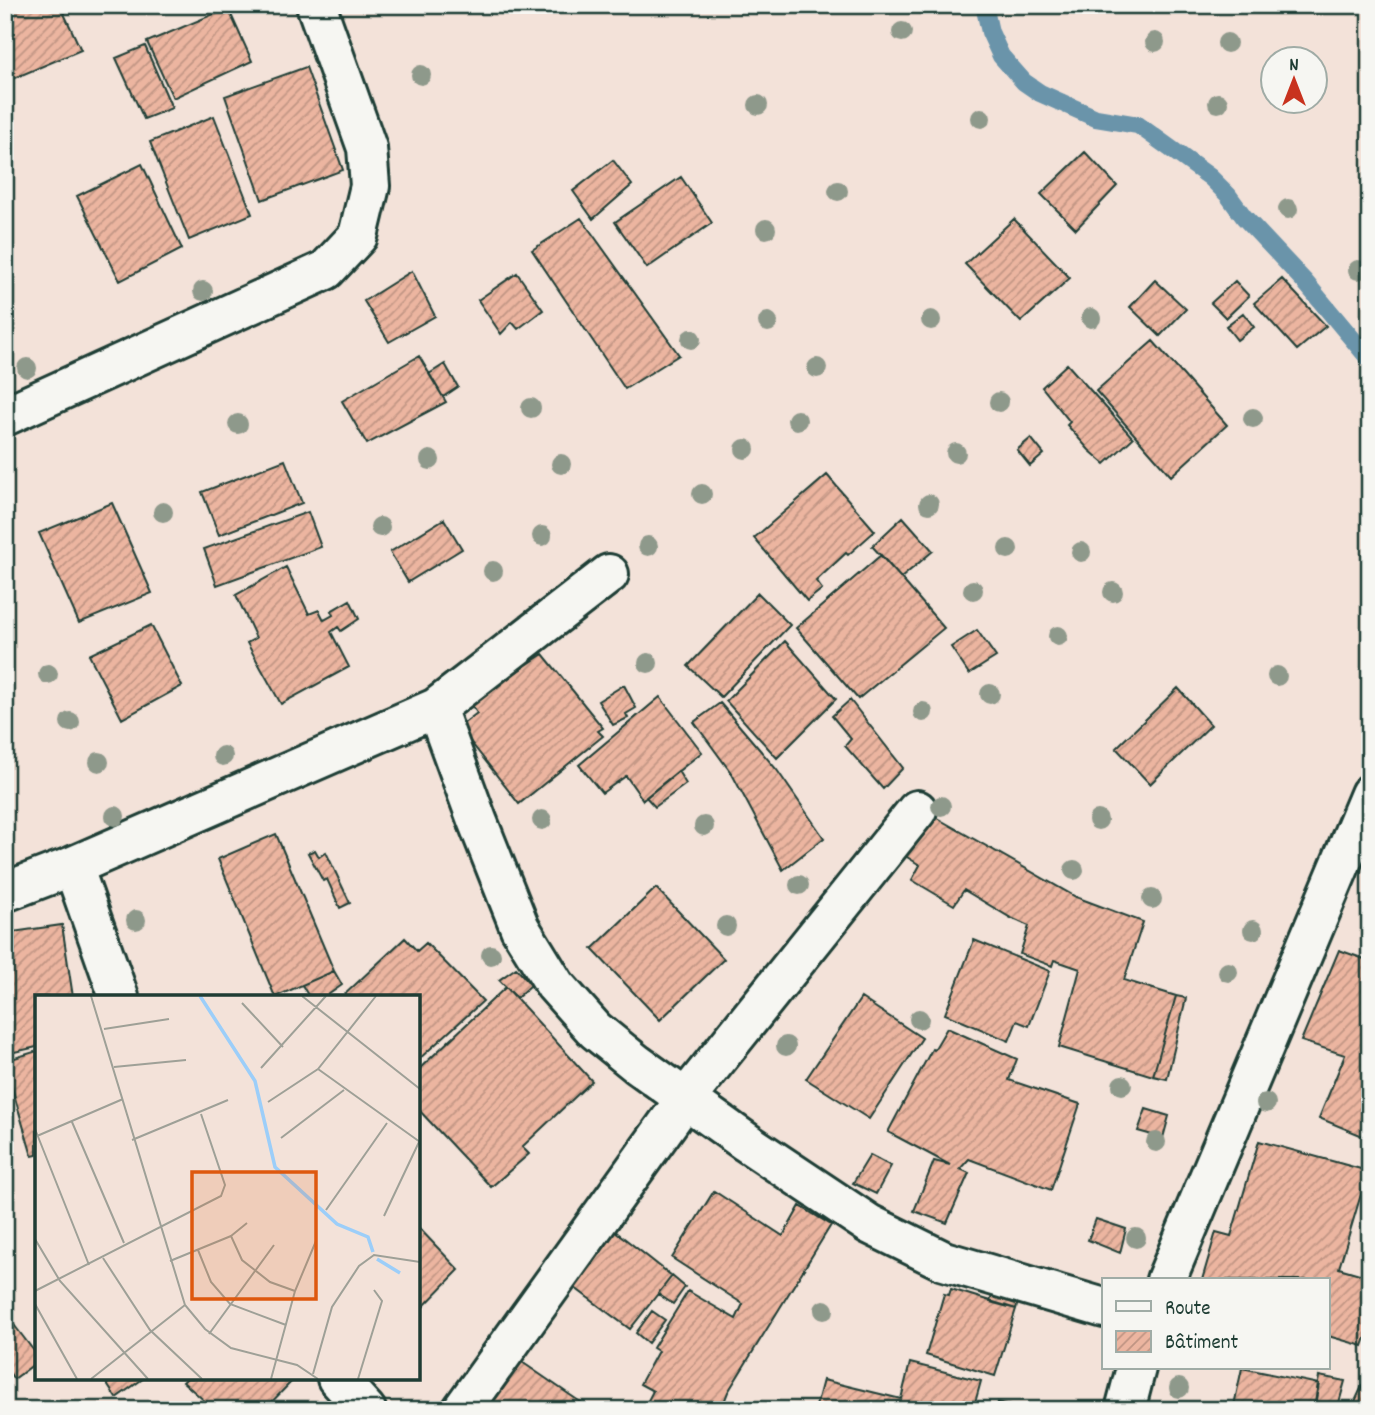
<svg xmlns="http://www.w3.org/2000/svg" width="1375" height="1415" font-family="Dekko,sans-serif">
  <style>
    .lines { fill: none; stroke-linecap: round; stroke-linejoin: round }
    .stream { stroke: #6a94aa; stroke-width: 18 }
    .building { fill: url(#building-hatch); stroke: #1f3d34; stroke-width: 2 }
    .minor-casing { stroke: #1f3d34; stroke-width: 44 }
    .minor { stroke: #f6f6f2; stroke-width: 38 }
    .tree { fill: #8e998b }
    .inset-river { fill: none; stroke: #9ccef9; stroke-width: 3.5 }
    .inset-road { fill: none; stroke: #9ea097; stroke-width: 2 }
    .view { fill: #de580e; fill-opacity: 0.15; stroke: #de580e; stroke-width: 3.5 }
    .inset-edge { fill: none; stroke: #1f3d34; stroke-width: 3.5 }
  </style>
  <defs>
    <pattern id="building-hatch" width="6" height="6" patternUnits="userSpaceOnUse" patternTransform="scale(1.75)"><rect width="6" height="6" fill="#ecb5a0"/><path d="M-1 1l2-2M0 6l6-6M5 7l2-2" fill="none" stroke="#bf9483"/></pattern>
  </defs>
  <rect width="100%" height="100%" fill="#f3e2d9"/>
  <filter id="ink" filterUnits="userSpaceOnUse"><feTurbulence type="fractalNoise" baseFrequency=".0143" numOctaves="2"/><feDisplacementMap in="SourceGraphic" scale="14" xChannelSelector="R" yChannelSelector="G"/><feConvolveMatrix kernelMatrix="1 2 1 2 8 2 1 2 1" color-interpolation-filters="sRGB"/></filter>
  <g filter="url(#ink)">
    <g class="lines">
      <path class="stream" d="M 984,5 L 990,32 L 1001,56 L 1024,82 L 1040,93 L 1096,118 L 1138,125 L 1210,177 L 1228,195 L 1244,217 L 1305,282 L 1370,360"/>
    </g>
    <path class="building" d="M 5,5 L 60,5 L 81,50 L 5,82 Z
      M 228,8 L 252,61 L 173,98 L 147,42 Z
      M 145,46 L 172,108 L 144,119 L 116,58 Z
      M 306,67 L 343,170 L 262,200 L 225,96 Z
      M 214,116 L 252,214 L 189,240 L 150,142 Z
      M 1085,152 L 1117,186 L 1076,229 L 1041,194 Z
      M 613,160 L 632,185 L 593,219 L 573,191 Z
      M 142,164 L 182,249 L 120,281 L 77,196 Z
      M 681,177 L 712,223 L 647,268 L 615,222 Z
      M 581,218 L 679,355 L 625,389 L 532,250 Z
      M 1014,219 L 1070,278 L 1021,322 L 965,264 Z
      M 412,271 L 435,316 L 389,342 L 364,301 Z
      M 517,273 L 543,310 L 518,329 L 512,322 L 501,334 L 478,300 Z
      M 1282,279 L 1326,326 L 1297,350 L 1254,303 Z
      M 1155,280 L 1186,309 L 1160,336 L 1130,307 Z
      M 1235,281 L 1249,296 L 1226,318 L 1211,303 Z
      M 1243,313 L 1254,327 L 1237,340 L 1226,326 Z
      M 1153,341 L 1227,425 L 1171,476 L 1096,391 Z
      M 419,356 L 446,402 L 367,444 L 342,401 Z
      M 445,364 L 458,387 L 443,397 L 429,374 Z
      M 1067,364 L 1133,438 L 1105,464 L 1089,450 L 1067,425 L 1070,422 L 1042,387 Z
      M 1031,438 L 1044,454 L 1030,466 L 1017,450 Z
      M 285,460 L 302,503 L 219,535 L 202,492 Z
      M 827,475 L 875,531 L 848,555 L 846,553 L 816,581 L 822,589 L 807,601 L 754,538 Z
      M 112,503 L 152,593 L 79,623 L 39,533 Z
      M 308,512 L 321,547 L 217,585 L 204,549 Z
      M 903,517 L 933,551 L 901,578 L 872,546 Z
      M 444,519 L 462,549 L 408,582 L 390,552 Z
      M 881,555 L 944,628 L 858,699 L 796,628 Z
      M 286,567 L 309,614 L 319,610 L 324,620 L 333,615 L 331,611 L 350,600 L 359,619 L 341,631 L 338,627 L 331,632 L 349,667 L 281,704 L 247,643 L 256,638 L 236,595 Z
      M 758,593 L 790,625 L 721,697 L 688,666 Z
      M 151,625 L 182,686 L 122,719 L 89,655 Z
      M 977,630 L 996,657 L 969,674 L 951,647 Z
      M 785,641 L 836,699 L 777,758 L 726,701 Z
      M 543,654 L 603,728 L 598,731 L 603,736 L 519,804 L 459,727 L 477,713 L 470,703 Z
      M 624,685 L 636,708 L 626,714 L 628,718 L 613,725 L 598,701 Z
      M 1178,688 L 1211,725 L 1150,784 L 1116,748 Z
      M 660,697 L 702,752 L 643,800 L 626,776 L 602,793 L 579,765 Z
      M 850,700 L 903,768 L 883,789 L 845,746 L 851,739 L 832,716 Z
      M 720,703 L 777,770 L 824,838 L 783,870 L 732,774 L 694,722 Z
      M 678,771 L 686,784 L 655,807 L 646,797 Z
      M 928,813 L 1076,897 L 1143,922 L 1124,980 L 1176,996 L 1153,1076 L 1059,1047 L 1080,969 L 1054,960 L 1052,966 L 1020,954 L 1029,926 L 1011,918 L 964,890 L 954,905 L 912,880 L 920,865 L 902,854 Z
      M 276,834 L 334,971 L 275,997 L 218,859 Z
      M 315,850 L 319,857 L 326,852 L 350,903 L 340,908 L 327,879 L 323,881 L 308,853 Z
      M 656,888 L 724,959 L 660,1020 L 592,949 Z
      M 62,925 L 73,997 L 37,997 L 37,1047 L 5,1054 L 5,933 Z
      M 405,938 L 417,951 L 426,943 L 483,1001 L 418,1060 L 418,997 L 342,997 Z
      M 974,940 L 1050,971 L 1029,1026 L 1017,1021 L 1009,1041 L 945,1014 Z
      M 1339,950 L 1370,961 L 1370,1139 L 1319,1118 L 1345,1055 L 1301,1041 Z
      M 516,968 L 531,985 L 517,998 L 499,980 Z
      M 334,971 L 342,985 L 325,997 L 309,997 L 302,985 Z
      M 506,987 L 592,1081 L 522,1147 L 529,1154 L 491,1187 L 418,1109 L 418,1070 Z
      M 1176,996 L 1186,998 L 1167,1079 L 1153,1076 Z
      M 861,998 L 922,1038 L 869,1119 L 806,1079 Z
      M 947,1028 L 1017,1059 L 1009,1080 L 1080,1104 L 1051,1190 L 969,1159 L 960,1169 L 969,1173 L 947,1223 L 914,1211 L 934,1161 L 950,1165 L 888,1132 L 932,1049 L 934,1050 Z
      M 37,1051 L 37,1155 L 32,1156 L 10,1081 L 5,1082 L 5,1061 Z
      M 1146,1109 L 1169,1116 L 1163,1138 L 1138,1131 Z
      M 1259,1141 L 1368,1171 L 1339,1268 L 1370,1277 L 1370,1326 L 1363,1346 L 1328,1336 L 1328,1280 L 1202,1280 L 1216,1232 L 1231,1236 Z
      M 870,1155 L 891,1166 L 876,1194 L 853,1183 Z
      M 714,1191 L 783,1236 L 800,1206 L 831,1225 L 728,1392 L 721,1410 L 643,1410 L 653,1391 L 640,1384 L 658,1351 L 653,1348 L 688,1291 L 736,1319 L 743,1304 L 672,1258 Z
      M 1096,1219 L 1126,1229 L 1120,1253 L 1088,1240 Z
      M 418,1227 L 459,1270 L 418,1312 Z
      M 610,1227 L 672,1276 L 630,1329 L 567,1282 Z
      M 672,1276 L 685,1287 L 673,1304 L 658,1294 Z
      M 996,1284 L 1022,1289 L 1016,1309 L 990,1302 Z
      M 951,1289 L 1016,1309 L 995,1376 L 926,1355 L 944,1294 L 949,1295 Z
      M 652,1311 L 665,1320 L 648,1343 L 636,1333 Z
      M 5,1313 L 37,1355 L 37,1362 L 14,1379 L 5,1367 Z
      M 519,1360 L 592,1410 L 487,1410 Z
      M 910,1363 L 981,1381 L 973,1410 L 815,1410 L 823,1380 L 901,1399 Z
      M 1242,1368 L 1319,1384 L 1314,1410 L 1233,1410 Z
      M 1370,1369 L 1370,1410 L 1351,1410 Z
      M 1319,1376 L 1345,1381 L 1337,1410 L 1314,1410 Z
      M 103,1378 L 144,1378 L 116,1398 Z
      M 187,1378 L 286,1378 L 291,1382 L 264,1410 L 215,1410 L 183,1382 Z
      M 998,1402 L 1021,1407 L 1020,1410 L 996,1410 Z"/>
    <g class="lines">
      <g class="minor-casing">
        <path id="minor" d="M 5,416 L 326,270 L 358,236 L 370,186 L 367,148 L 316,5
          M 609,574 L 436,708 L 477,820 L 520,928 L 555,985 L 595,1030 L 637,1064 L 746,1142 L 869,1224 L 944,1261 L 1104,1308
          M 73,866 L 119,997
          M 5,892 L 73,866 L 436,708
          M 1166,1280 L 1370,794
          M 337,1378 L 366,1410
          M 462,1410 L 686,1098 L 917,810
          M 1125,1410 L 1136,1368"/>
      </g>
      <use href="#minor" class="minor"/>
    </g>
    <g class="tree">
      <circle cx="902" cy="32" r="10"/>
      <circle cx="1155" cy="42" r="10"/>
      <circle cx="1227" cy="43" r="10"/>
      <circle cx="421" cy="75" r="10"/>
      <circle cx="1218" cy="103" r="10"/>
      <circle cx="758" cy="105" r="10"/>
      <circle cx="981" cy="118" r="10"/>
      <circle cx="838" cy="191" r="10"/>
      <circle cx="1288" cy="209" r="10"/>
      <circle cx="766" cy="229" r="10"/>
      <circle cx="1358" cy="270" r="10"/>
      <circle cx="203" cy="291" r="10"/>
      <circle cx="1091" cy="318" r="10"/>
      <circle cx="931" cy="320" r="10"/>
      <circle cx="768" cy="322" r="10"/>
      <circle cx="691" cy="339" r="10"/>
      <circle cx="27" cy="368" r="10"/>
      <circle cx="817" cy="368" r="10"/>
      <circle cx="999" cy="402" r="10"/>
      <circle cx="531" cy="408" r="10"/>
      <circle cx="1253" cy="418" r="10"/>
      <circle cx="797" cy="420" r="10"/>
      <circle cx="238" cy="424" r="10"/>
      <circle cx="745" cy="449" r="10"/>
      <circle cx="956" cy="453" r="10"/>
      <circle cx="430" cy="460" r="10"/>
      <circle cx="561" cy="464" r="10"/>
      <circle cx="702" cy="494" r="10"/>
      <circle cx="929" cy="504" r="10"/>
      <circle cx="163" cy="512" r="10"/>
      <circle cx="380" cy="527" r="10"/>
      <circle cx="542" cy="536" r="10"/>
      <circle cx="648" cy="546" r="10"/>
      <circle cx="1008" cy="549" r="10"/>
      <circle cx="1081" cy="552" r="10"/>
      <circle cx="493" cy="571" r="10"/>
      <circle cx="973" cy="590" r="10"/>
      <circle cx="1113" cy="592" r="10"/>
      <circle cx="1058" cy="636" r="10"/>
      <circle cx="648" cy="663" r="10"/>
      <circle cx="48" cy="674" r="10"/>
      <circle cx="1277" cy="676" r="10"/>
      <circle cx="990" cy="694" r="10"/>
      <circle cx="923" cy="712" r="10"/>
      <circle cx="70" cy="722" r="10"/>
      <circle cx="223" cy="756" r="10"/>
      <circle cx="99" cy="762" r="10"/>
      <circle cx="941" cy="806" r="10"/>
      <circle cx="115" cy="816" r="10"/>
      <circle cx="542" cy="820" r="10"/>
      <circle cx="1098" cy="820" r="10"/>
      <circle cx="704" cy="826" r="10"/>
      <circle cx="1074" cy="870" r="10"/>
      <circle cx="799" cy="885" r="10"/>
      <circle cx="1152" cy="899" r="10"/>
      <circle cx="136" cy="920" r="10"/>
      <circle cx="726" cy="926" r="10"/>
      <circle cx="1253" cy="930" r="10"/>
      <circle cx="491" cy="955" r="10"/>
      <circle cx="1228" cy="972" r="10"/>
      <circle cx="919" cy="1019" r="10"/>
      <circle cx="786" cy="1046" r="10"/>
      <circle cx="1122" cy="1085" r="10"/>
      <circle cx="1266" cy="1103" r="10"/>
      <circle cx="1156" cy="1142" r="10"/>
      <circle cx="1136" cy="1238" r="10"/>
      <circle cx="824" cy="1310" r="10"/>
      <circle cx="1179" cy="1388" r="10"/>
    </g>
  </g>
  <g transform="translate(35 995)">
    <rect width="385" height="385" fill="#f3e2d9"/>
    <path class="inset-river" d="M 165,1 L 220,86 L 240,172 L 302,229 L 333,242 L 338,257M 342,264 L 365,278"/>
    <path class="inset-road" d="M 56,1 L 150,310 L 170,334 L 196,353 L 262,370 L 283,384M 267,1 L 385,94M 207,8 L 248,52M 69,34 L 134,24M 79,72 L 151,65M 226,73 L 291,1M 283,74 L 385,147M 233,107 L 283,74 L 341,1M 37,127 L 89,248M 0,134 L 54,270M 2,141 L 88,104M 246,143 L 309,95M 97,145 L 193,105M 291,215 L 352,128M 349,221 L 384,147M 212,228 L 196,241 L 207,265 L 235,287 L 260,296M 0,244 L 25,286 L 113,384M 163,255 L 176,287 L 195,309 L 251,330M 68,263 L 115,335 L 167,384M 135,266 L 196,241M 0,296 L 186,201 L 190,190 L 166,119M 0,309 L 42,384M 174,339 L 239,250M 278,379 L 297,312 L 324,271 L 339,260 L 385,267M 56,384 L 150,310M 236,384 L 260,296 L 281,246M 323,384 L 347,306 L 339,295"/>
    <path class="view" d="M 157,177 L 281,177 L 281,304 L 157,304 Z"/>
    <rect width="385" height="385" class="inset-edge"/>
  </g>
  <rect width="1375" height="1415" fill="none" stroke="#f6f6f2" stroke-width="28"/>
  <rect x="14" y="14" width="1347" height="1387" fill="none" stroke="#1f3d34" stroke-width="2.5" filter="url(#ink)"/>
  <rect x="1102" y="1278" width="228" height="91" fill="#f6f6f2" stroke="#a0aca6" stroke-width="2"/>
  <rect x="1116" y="1301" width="35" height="10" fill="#f6f6f2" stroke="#a0aca6" stroke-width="2"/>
  <text x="1165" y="1314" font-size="21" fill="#1f3d34">Route</text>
  <rect x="1116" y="1331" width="35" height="21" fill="url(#building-hatch)" stroke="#a0aca6" stroke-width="2"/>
  <text x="1165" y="1348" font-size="21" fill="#1f3d34">Bâtiment</text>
  <g transform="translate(1294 80)"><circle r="33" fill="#f6f6f2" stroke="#a0aca6" stroke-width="2"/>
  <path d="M0-5L12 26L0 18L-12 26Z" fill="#c8321e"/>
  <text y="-10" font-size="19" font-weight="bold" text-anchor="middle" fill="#1f3d34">N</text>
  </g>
</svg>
